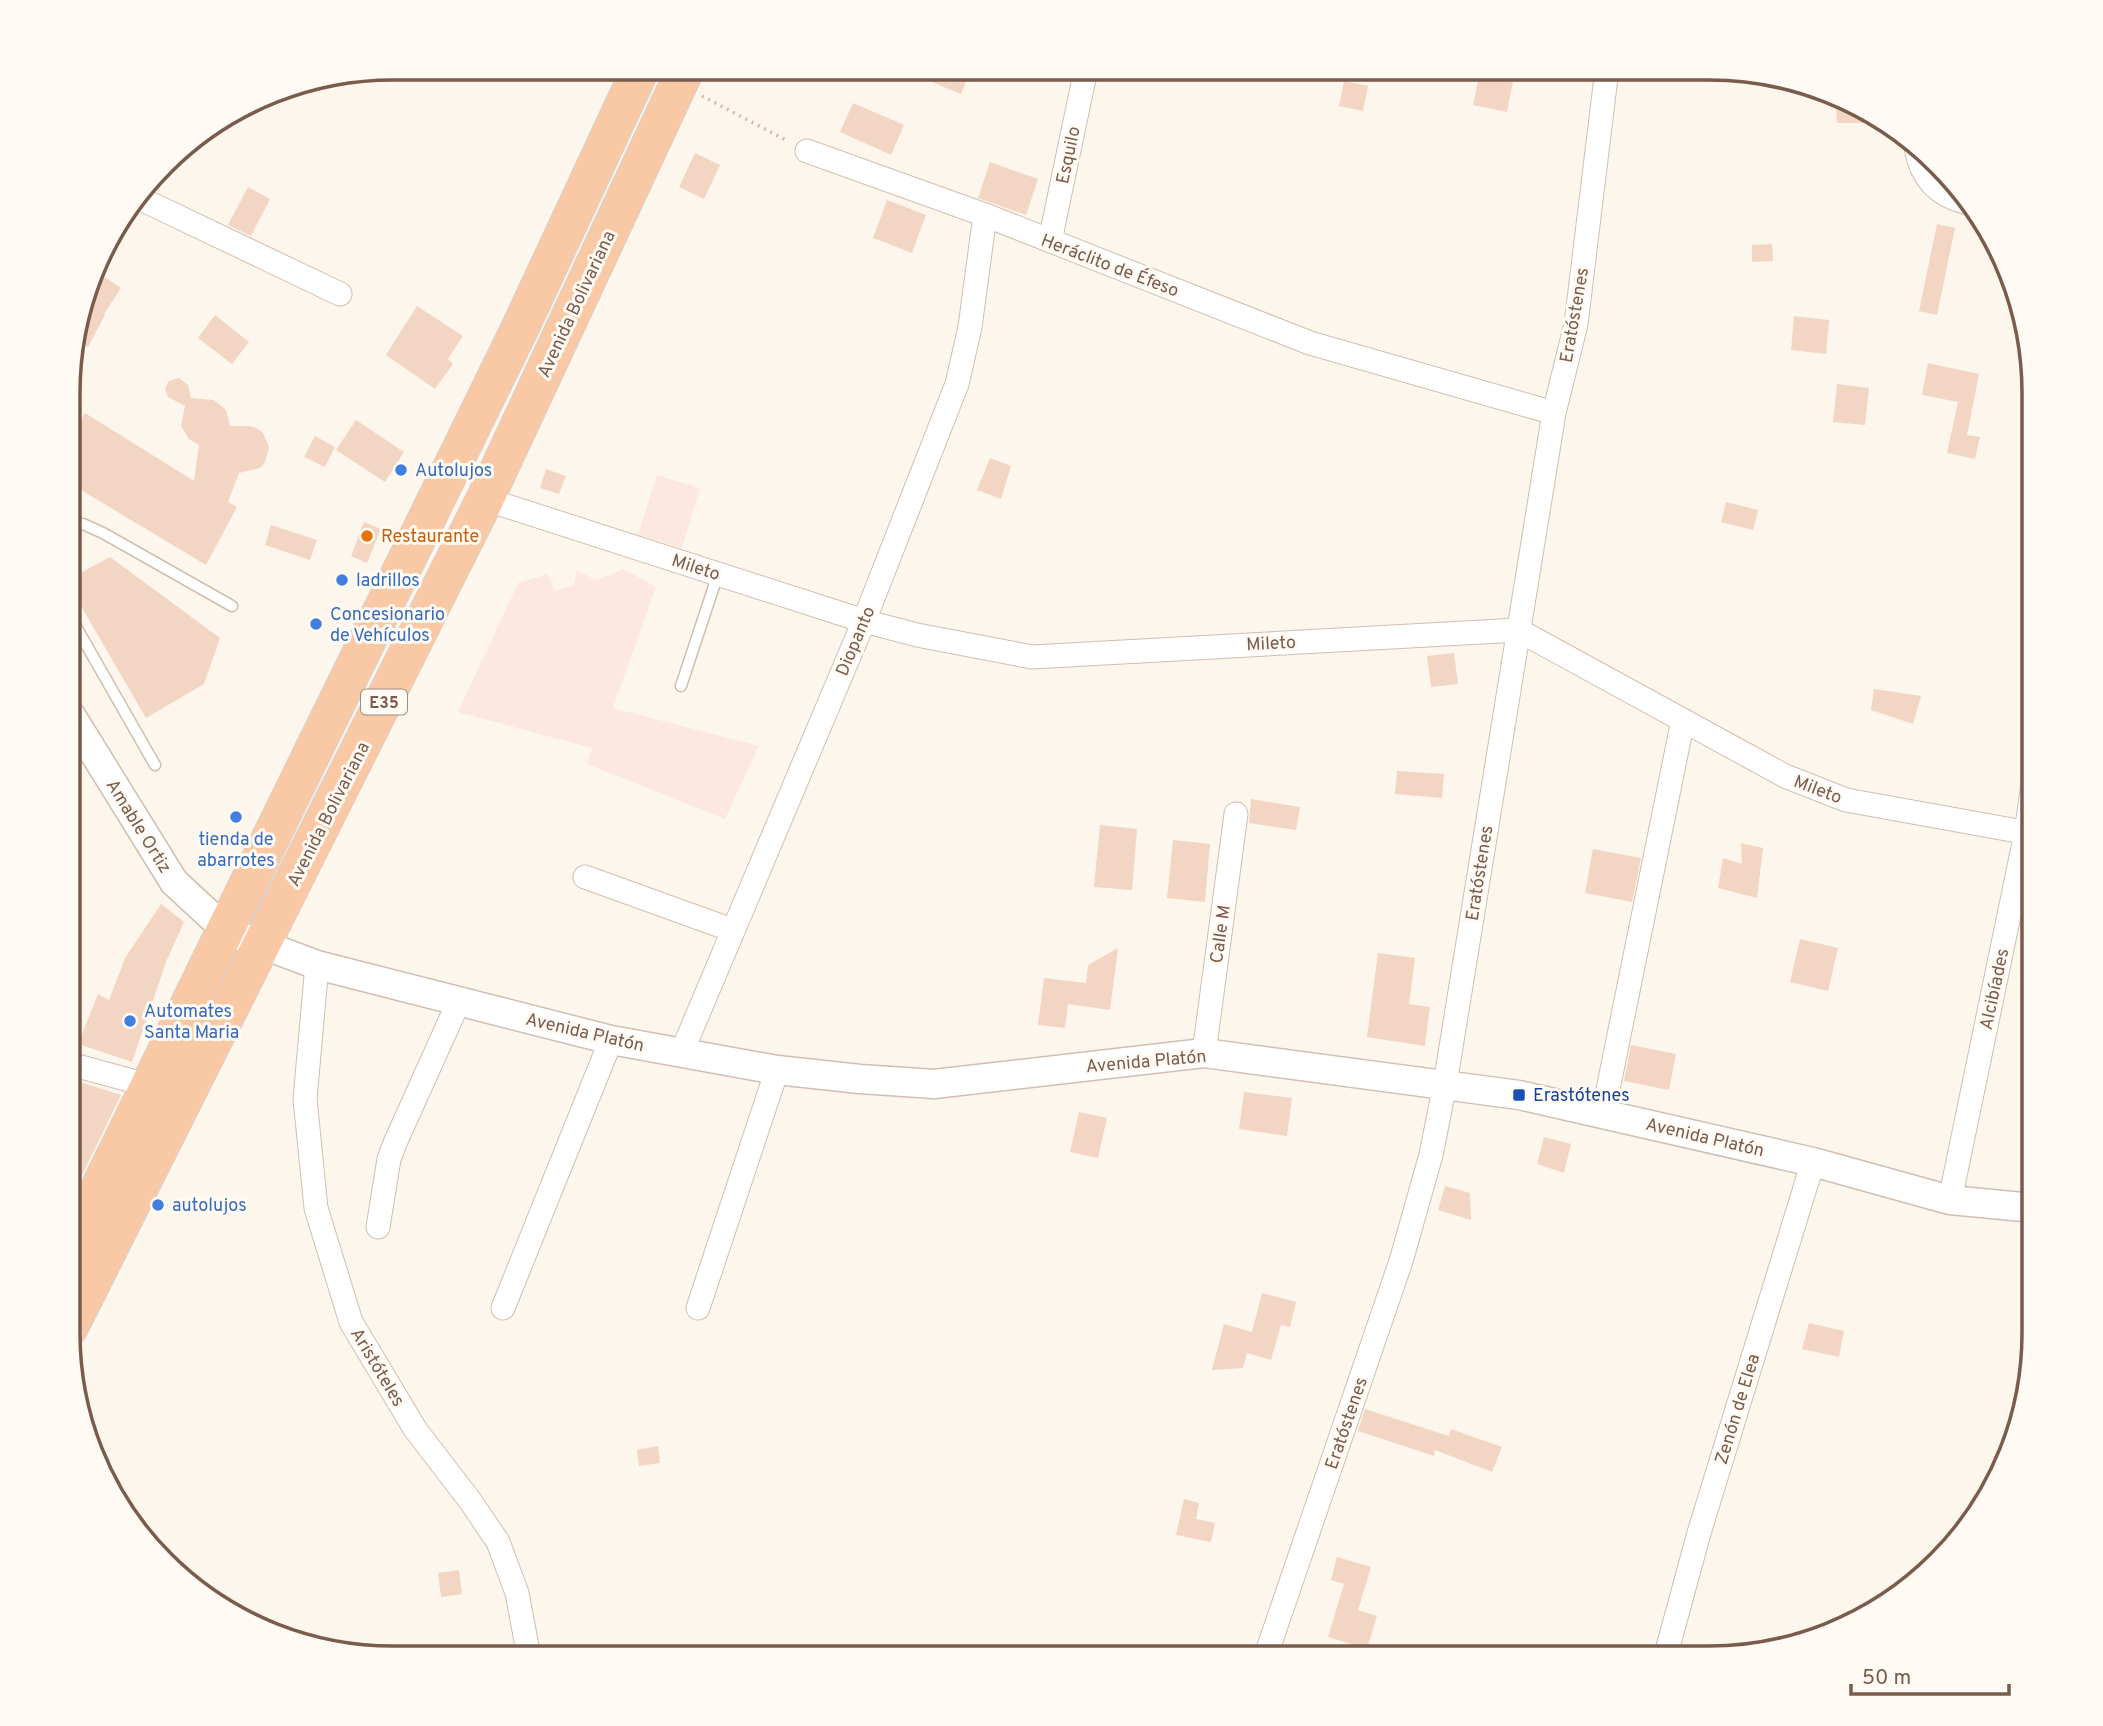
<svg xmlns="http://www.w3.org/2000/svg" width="2103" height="1726" font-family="Overpass,sans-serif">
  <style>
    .commercial { fill: #fde8e0 }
    .building { fill: #f3d5c3 }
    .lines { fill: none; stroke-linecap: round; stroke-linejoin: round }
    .service-casing { stroke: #d1beb0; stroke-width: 13 }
    .minor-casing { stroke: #d1beb0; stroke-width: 25 }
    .tertiary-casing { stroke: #d1beb0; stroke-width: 31 }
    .trunk-casing { stroke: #dad1cd; stroke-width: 39 }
    .path { stroke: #d9b8a5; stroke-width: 3.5; stroke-dasharray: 2 5; stroke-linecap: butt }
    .service { stroke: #fff; stroke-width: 10 }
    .minor { stroke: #fff; stroke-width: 23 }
    .tertiary { stroke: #fff; stroke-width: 28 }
    .trunk { stroke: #f9c8a4; stroke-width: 37 }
    .shop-dot { fill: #3f7fe0; stroke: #fffaf3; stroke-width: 2.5 }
    .food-dot { fill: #e8710a; stroke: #fffaf3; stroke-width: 2.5 }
    .transit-dot { fill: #1a4fb4; stroke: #fffaf3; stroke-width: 2.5 }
    .labels { text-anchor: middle; stroke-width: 6; stroke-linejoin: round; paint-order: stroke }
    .shield { fill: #fffaf3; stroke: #a28b7f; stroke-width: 2 }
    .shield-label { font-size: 16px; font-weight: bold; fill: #7a5c4d }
    .street-label { font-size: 18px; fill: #7a5c4d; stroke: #fffaf3 }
    .shop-label { font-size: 18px; fill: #366cbe; stroke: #fffaf3; text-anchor: start }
    .food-label { font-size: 18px; fill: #c56008; stroke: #fffaf3; text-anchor: start }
    .transit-label { font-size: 18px; fill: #164399; stroke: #fffaf3; text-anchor: start }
    .rim { fill: none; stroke: #7a5c4d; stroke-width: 3.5 }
  </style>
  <rect width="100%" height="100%" fill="#fdf6ec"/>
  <path class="commercial" d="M 657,475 L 700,488 L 682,548 L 638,535 Z
    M 624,569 L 656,587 L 613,708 L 759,746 L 725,819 L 587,764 L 592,748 L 458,712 L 518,583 L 548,574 L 555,591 L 574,585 L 577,571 L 597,580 Z"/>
  <path class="building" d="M 900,69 L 971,69 L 961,94 Z
    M 1480,71 L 1514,77 L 1507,112 L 1473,105 Z
    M 1344,81 L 1368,86 L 1363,111 L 1339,106 Z
    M 853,103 L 904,125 L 891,155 L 840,132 Z
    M 1836,107 L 1855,107 L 1879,123 L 1837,123 Z
    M 695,153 L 720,165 L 704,199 L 679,187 Z
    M 990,162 L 1038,179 L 1026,215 L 978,198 Z
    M 248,187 L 270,199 L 251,236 L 228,225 Z
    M 887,200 L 926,215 L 912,253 L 873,238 Z
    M 1937,224 L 1955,228 L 1937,315 L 1919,311 Z
    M 1772,244 L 1773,261 L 1752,262 L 1752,245 Z
    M 103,276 L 121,288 L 104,314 L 105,315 L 88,347 L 75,340 L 89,296 Z
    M 417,306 L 463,336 L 448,359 L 453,364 L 435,389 L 386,355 Z
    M 215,315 L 249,342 L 232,364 L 198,338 Z
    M 1794,316 L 1829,320 L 1826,354 L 1791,350 Z
    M 1928,363 L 1979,374 L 1967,435 L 1980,437 L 1975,459 L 1947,453 L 1958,402 L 1922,395 Z
    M 179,378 L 188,385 L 191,398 L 214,400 L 226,410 L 230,426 L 249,426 L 256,428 L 263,433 L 269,447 L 265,462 L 260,468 L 239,473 L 228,502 L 237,507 L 206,565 L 71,484 L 71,438 L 85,413 L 194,481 L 199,445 L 189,439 L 181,426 L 185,406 L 168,397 L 165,389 L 169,381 Z
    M 1837,384 L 1869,388 L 1865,425 L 1833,422 Z
    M 356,420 L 404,452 L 385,482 L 336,450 Z
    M 315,436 L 335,447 L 325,467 L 304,457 Z
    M 990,458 L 1011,466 L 1001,499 L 977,490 Z
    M 546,469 L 566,476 L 559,494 L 540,488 Z
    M 1726,502 L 1758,510 L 1753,530 L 1721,522 Z
    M 364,522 L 381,529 L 367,563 L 351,556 Z
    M 271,525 L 317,540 L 310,560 L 265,545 Z
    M 110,557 L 220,638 L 204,684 L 146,718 L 71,589 L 71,578 Z
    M 1454,653 L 1458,684 L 1431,687 L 1427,656 Z
    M 1874,689 L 1921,696 L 1913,724 L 1871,710 Z
    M 1397,771 L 1444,774 L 1442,798 L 1395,794 Z
    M 1251,799 L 1300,807 L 1296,830 L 1249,823 Z
    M 1100,825 L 1137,829 L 1132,890 L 1094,887 Z
    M 1173,840 L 1210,844 L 1205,902 L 1167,898 Z
    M 1741,843 L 1763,848 L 1757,898 L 1718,888 L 1723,858 L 1742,864 Z
    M 1593,849 L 1641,858 L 1632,902 L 1585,893 Z
    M 161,904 L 184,922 L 166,962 L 132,1062 L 78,1044 L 98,994 L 109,1000 L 125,958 Z
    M 1800,939 L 1838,948 L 1828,991 L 1790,982 Z
    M 1118,948 L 1110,1010 L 1068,1004 L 1065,1028 L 1038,1025 L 1044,978 L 1086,983 L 1088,965 Z
    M 1378,953 L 1415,958 L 1409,1004 L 1430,1007 L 1425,1046 L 1367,1037 Z
    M 1631,1045 L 1676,1054 L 1669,1090 L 1624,1081 Z
    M 74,1080 L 121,1095 L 69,1202 L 70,1098 Z
    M 1244,1092 L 1292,1098 L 1287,1136 L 1239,1129 Z
    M 1079,1112 L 1107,1118 L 1098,1158 L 1070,1152 Z
    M 1544,1137 L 1571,1144 L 1564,1173 L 1537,1164 Z
    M 1445,1186 L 1470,1193 L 1471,1220 L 1438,1210 Z
    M 1262,1293 L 1296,1302 L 1290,1327 L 1281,1325 L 1271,1360 L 1247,1353 L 1243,1368 L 1212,1370 L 1224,1324 L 1252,1332 Z
    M 1809,1323 L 1844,1331 L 1839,1357 L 1802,1349 Z
    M 1365,1409 L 1449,1436 L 1451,1429 L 1502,1447 L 1492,1472 L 1435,1450 L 1434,1456 L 1358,1431 Z
    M 658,1446 L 660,1463 L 639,1466 L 637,1450 Z
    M 1184,1499 L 1199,1503 L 1196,1519 L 1215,1523 L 1211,1542 L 1176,1535 Z
    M 1337,1557 L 1371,1567 L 1358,1610 L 1377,1616 L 1367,1649 L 1328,1637 L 1344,1584 L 1331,1580 Z
    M 459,1570 L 462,1594 L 441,1597 L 438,1573 Z"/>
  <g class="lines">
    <g class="service-casing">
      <path id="service" d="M 71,527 L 83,524 L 103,533 L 232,606
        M 71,618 L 155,765
        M 681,686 L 718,574"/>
    </g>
    <g class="minor-casing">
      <path id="minor" d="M 1916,148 C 1921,176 1936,195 1965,202
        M 807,151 L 985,215 L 1310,343 L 1554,413
        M 139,198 L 340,294
        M 1050,241 L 1086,69
        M 485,499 L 864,621 L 917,635 L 1032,657 L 1518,630 L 1785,776 L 1846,800 L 2034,834
        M 585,877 L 732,930
        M 317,965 L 305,1099 L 316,1208 L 351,1322 L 415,1429 L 471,1502 L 498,1542 L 517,1593 L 529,1657
        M 1204,1053 L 1236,814
        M 681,1054 L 864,621 L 957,384 L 970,327 L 985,215
        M 70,1064 L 151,1086
        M 1603,1114 L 1683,720
        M 1950,1200 L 2026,833 L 2034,777
        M 378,1227 L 389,1159 L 395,1143 L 459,1001
        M 503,1308 L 611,1040
        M 698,1308 L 777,1070
        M 1265,1658 L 1401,1261 L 1431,1155 L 1445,1084 L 1554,413 L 1576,324 L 1607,69
        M 1665,1658 L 1699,1533 L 1813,1162"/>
    </g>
    <g class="tertiary-casing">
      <path id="tertiary" d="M 70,714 L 174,882 L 227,931 L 317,965 L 611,1040 L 777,1070 L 860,1079 L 934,1084 L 1204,1053 L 1519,1095 L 1813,1162 L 1950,1200 L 2034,1208"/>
    </g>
    <g class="trunk-casing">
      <path id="trunk" d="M 69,1250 L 520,328 L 641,68
        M 69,1328 L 485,499 L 686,68"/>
    </g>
    <path class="path" d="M 702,96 L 788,141"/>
    <use href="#service" class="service"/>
    <use href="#minor" class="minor"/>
    <use href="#tertiary" class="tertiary"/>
    <use href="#trunk" class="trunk"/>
  </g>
  <g class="shop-dot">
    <circle cx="401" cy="470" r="7"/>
    <circle cx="342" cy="580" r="7"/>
    <circle cx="316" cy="624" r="7"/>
    <circle cx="236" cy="817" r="7"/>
    <circle cx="130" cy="1021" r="7"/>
    <circle cx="158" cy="1205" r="7"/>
  </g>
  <circle class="food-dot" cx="367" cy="536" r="7"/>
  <rect class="transit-dot" x="1512" y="1088" width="14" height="14" rx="3.5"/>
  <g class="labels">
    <rect class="shield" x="361" y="689.5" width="46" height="25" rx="5"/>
    <g class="shield-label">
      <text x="384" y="708">E35</text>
    </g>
    <g class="street-label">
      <text transform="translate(1068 155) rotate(-78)" y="6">Esquilo</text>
      <text transform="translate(1110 265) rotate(21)" y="6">Heráclito de Éfeso</text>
      <text transform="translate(576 304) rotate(-65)" y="6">Avenida Bolivariana</text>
      <text transform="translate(1574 315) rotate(-80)" y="6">Eratóstenes</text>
      <text transform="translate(696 567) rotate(18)" y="6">Mileto</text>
      <text transform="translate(855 641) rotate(-67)" y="6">Diopanto</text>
      <text transform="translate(1271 643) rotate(-3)" y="6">Mileto</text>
      <text transform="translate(1818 789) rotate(21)" y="6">Mileto</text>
      <text transform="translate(328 814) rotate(-63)" y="6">Avenida Bolivariana</text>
      <text transform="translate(139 826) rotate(58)" y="6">Amable Ortiz</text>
      <text transform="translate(1479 873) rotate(-81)" y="6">Eratóstenes</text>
      <text transform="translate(1220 934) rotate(-82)" y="6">Calle M</text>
      <text transform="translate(1994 989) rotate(-78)" y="6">Alcibíades</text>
      <text transform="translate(585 1032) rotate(13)" y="6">Avenida Platón</text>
      <text transform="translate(1146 1061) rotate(-5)" y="6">Avenida Platón</text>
      <text transform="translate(1705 1137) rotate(13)" y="6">Avenida Platón</text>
      <text transform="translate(378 1367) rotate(59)" y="6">Aristóteles</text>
      <text transform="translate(1737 1409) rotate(-73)" y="6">Zenón de Elea</text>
      <text transform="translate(1346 1423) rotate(-71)" y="6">Eratóstenes</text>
    </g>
    <g class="shop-label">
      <text x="415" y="476">Autolujos</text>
      <text x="356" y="586">ladrillos</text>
      <text x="330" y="620">Concesionario<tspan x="330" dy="21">de Vehículos</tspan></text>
      <text x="236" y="845" text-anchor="middle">tienda de<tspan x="236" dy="21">abarrotes</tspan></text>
      <text x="144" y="1017">Automates<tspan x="144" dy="21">Santa Maria</tspan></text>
      <text x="172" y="1211">autolujos</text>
    </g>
    <g class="food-label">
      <text x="381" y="542">Restaurante</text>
    </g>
    <g class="transit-label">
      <text x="1533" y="1101">Erastótenes</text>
    </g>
  </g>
  <path d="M0 0H2103V1726H0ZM393 80H1709A313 313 0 0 1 2022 393V1333A313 313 0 0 1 1709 1646H393A313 313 0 0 1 80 1333V393A313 313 0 0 1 393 80Z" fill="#fffaf3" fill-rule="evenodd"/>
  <path class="rim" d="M393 80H1709A313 313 0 0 1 2022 393V1333A313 313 0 0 1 1709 1646H393A313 313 0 0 1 80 1333V393A313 313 0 0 1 393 80Z"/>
  <path d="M1851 1684v10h158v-10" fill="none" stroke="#7a5c4d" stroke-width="3.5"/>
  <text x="1862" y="1684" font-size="21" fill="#7a5c4d" stroke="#fffaf3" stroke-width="5" paint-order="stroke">50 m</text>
</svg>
